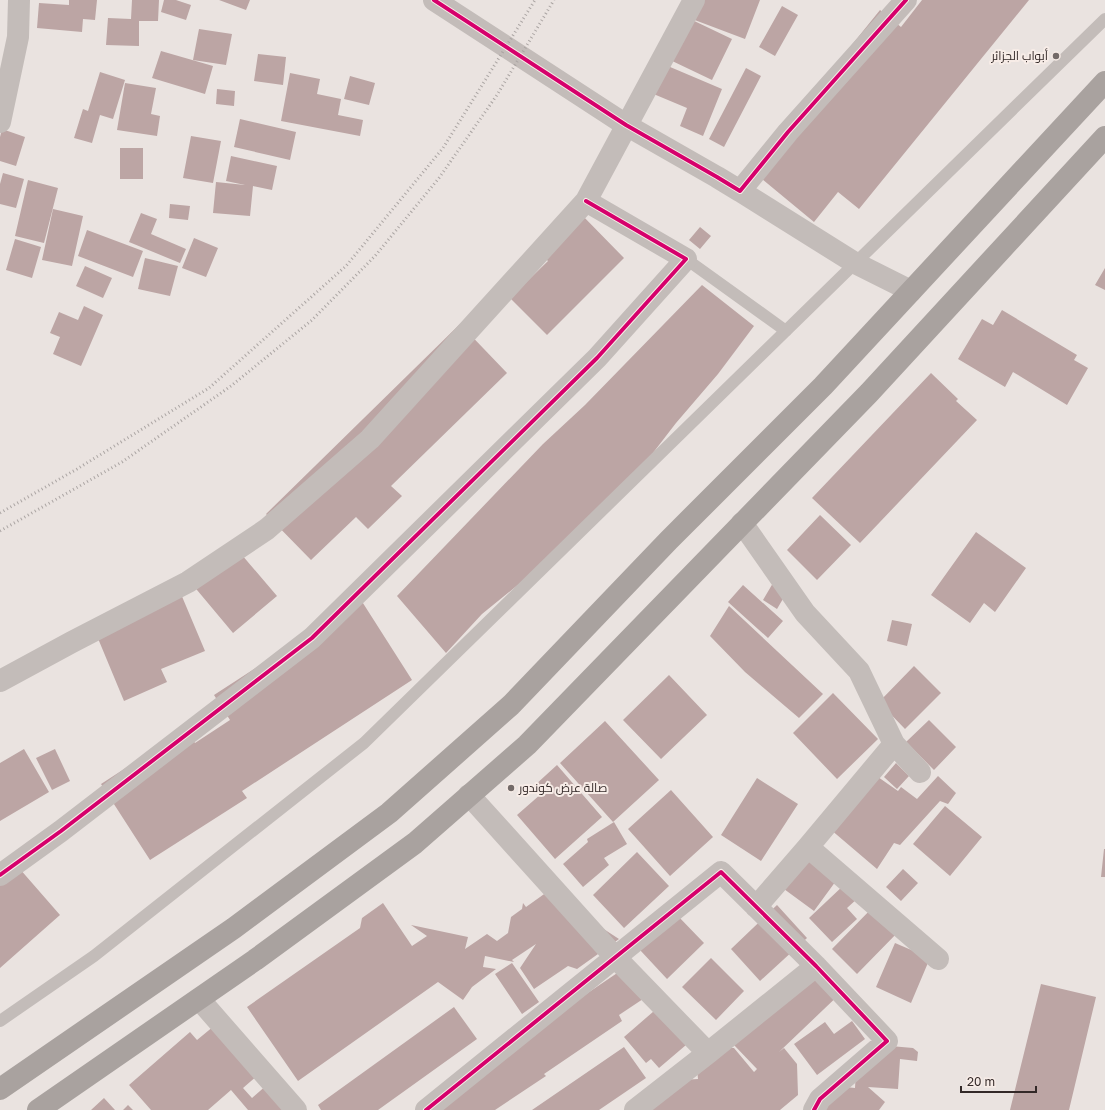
<svg xmlns="http://www.w3.org/2000/svg" width="1105" height="1110" font-family="'Golos Text',Cairo,sans-serif">
  <style>
    .building { fill: #bca5a4 }
    .lines { fill: none; stroke-linecap: round; stroke-linejoin: round }
    .lane { stroke: #c3bcb9; stroke-width: 12 }
    .street { stroke: #c3bcb9; stroke-width: 22 }
    .highway { stroke: #a9a29f; stroke-width: 22 }
    .rail { stroke: #aba5a3; stroke-width: 3; stroke-dasharray: 1 3; stroke-linecap: butt }
    .cycleway-casing { stroke: #f7ece7; stroke-width: 6 }
    .cycleway { stroke: #d6006c; stroke-width: 4 }
    .poi-dot { fill: #736a68; stroke: #f7ece7; stroke-width: 1.5 }
    .labels { text-anchor: middle; stroke-width: 4; stroke-linejoin: round; paint-order: stroke }
    .poi-label { font-size: 12px; fill: #332928; stroke: #f7ece7; text-anchor: end }
  </style>
  <rect width="100%" height="100%" fill="#eae3e0"/>
  <path class="building" d="M 69,0 L 97,0 L 95,20 L 83,19 L 82,32 L 37,28 L 39,3 L 69,5 Z
    M 132,0 L 159,0 L 158,21 L 139,21 L 139,46 L 106,45 L 108,18 L 131,19 Z
    M 164,0 L 176,0 L 191,5 L 186,20 L 161,12 Z
    M 219,0 L 250,0 L 246,10 Z
    M 700,0 L 760,0 L 745,39 L 692,19 Z
    M 922,0 L 1029,0 L 859,209 L 838,192 L 814,222 L 751,170 L 880,10 L 901,27 Z
    M 782,6 L 798,15 L 775,56 L 759,47 Z
    M 688,18 L 732,39 L 712,80 L 668,59 Z
    M 199,29 L 232,34 L 226,65 L 193,60 Z
    M 161,51 L 213,66 L 205,94 L 152,78 Z
    M 258,54 L 286,57 L 283,85 L 254,81 Z
    M 656,61 L 722,89 L 703,136 L 680,126 L 687,108 L 644,90 Z
    M 746,68 L 761,76 L 724,147 L 709,139 Z
    M 100,72 L 125,80 L 113,119 L 100,115 L 92,143 L 74,138 L 83,109 L 88,111 Z
    M 290,73 L 320,79 L 317,94 L 341,99 L 338,115 L 363,120 L 360,136 L 281,121 Z
    M 350,76 L 375,83 L 369,105 L 344,99 Z
    M 125,83 L 156,88 L 151,114 L 160,116 L 157,136 L 117,130 Z
    M 217,89 L 235,91 L 234,106 L 216,104 Z
    M 240,119 L 296,132 L 290,160 L 234,147 Z
    M 2,129 L 25,137 L 16,166 L 0,161 L 0,137 Z
    M 191,136 L 221,141 L 213,183 L 183,178 Z
    M 120,148 L 143,148 L 143,179 L 120,179 Z
    M 231,156 L 277,166 L 272,190 L 253,186 L 250,216 L 213,213 L 216,182 L 245,185 L 226,181 Z
    M 3,173 L 24,179 L 16,208 L 0,204 L 0,184 Z
    M 28,180 L 58,188 L 44,243 L 15,236 Z
    M 170,204 L 190,206 L 188,220 L 169,218 Z
    M 53,209 L 83,216 L 72,266 L 42,260 Z
    M 579,212 L 624,258 L 547,335 L 510,298 L 548,261 L 539,252 Z
    M 141,213 L 157,219 L 151,234 L 186,249 L 180,263 L 129,242 Z
    M 700,227 L 711,236 L 700,249 L 689,240 Z
    M 87,230 L 143,251 L 133,277 L 78,256 Z
    M 194,238 L 218,248 L 206,277 L 182,268 Z
    M 15,239 L 41,247 L 32,278 L 6,270 Z
    M 145,258 L 178,266 L 170,296 L 138,289 Z
    M 85,266 L 112,278 L 103,298 L 76,286 Z
    M 1105,268 L 1105,290 L 1095,285 Z
    M 702,285 L 754,326 L 718,374 L 676,423 L 629,484 L 530,575 L 482,614 L 446,653 L 397,596 L 543,444 L 585,405 Z
    M 84,306 L 103,315 L 81,366 L 53,354 L 60,337 L 50,333 L 59,312 L 78,320 Z
    M 1002,310 L 1077,355 L 1074,360 L 1088,368 L 1067,405 L 1013,372 L 1005,387 L 958,359 L 982,319 L 993,325 Z
    M 460,324 L 507,373 L 391,486 L 402,496 L 368,529 L 356,517 L 311,560 L 266,514 Z
    M 931,373 L 958,399 L 956,401 L 977,420 L 860,543 L 812,498 Z
    M 820,515 L 851,545 L 817,580 L 787,550 Z
    M 976,532 L 1026,568 L 995,612 L 984,603 L 970,623 L 931,595 Z
    M 236,548 L 277,596 L 233,633 L 192,584 Z
    M 773,583 L 787,592 L 777,609 L 763,600 Z
    M 743,585 L 783,621 L 768,638 L 728,602 Z
    M 178,587 L 205,651 L 161,669 L 167,682 L 124,701 L 92,624 Z
    M 361,600 L 412,680 L 242,791 L 247,798 L 150,860 L 101,784 L 186,729 L 195,743 L 230,720 L 214,695 Z
    M 729,606 L 823,694 L 799,718 L 745,672 L 710,636 Z
    M 892,620 L 912,624 L 907,646 L 887,641 Z
    M 914,666 L 941,693 L 905,729 L 879,702 Z
    M 669,675 L 707,715 L 661,759 L 623,720 Z
    M 833,693 L 878,739 L 837,779 L 793,733 Z
    M 929,720 L 956,747 L 934,770 L 906,742 Z
    M 605,721 L 659,780 L 613,822 L 560,763 Z
    M 24,749 L 49,792 L 0,821 L 0,763 Z
    M 55,749 L 70,781 L 52,790 L 36,758 Z
    M 896,763 L 909,776 L 897,789 L 884,777 Z
    M 557,765 L 602,817 L 555,859 L 517,815 L 541,794 L 534,786 Z
    M 938,776 L 956,793 L 948,804 L 940,801 L 900,845 L 894,843 L 877,869 L 830,829 L 878,777 L 898,791 L 901,787 L 917,799 Z
    M 757,778 L 798,804 L 761,861 L 721,835 Z
    M 671,790 L 713,837 L 670,876 L 628,829 Z
    M 945,806 L 982,837 L 950,876 L 913,844 Z
    M 614,822 L 627,844 L 604,858 L 609,865 L 583,887 L 563,864 L 588,842 L 587,839 Z
    M 1104,849 L 1105,849 L 1105,877 L 1101,877 Z
    M 637,852 L 669,886 L 624,928 L 593,895 Z
    M 811,852 L 841,874 L 814,911 L 784,889 Z
    M 19,868 L 60,915 L 0,968 L 0,885 Z
    M 903,869 L 918,883 L 901,901 L 886,887 Z
    M 845,884 L 858,898 L 847,908 L 857,919 L 832,942 L 809,918 Z
    M 547,892 L 619,939 L 577,969 L 568,966 L 534,989 L 520,968 L 536,944 L 512,960 L 514,962 L 485,956 L 483,967 L 496,969 L 472,987 L 463,1000 L 438,982 L 298,1081 L 247,1007 L 360,928 L 362,918 L 383,903 L 412,946 L 427,936 L 411,925 L 468,937 L 465,949 L 487,934 L 497,941 L 508,933 L 511,917 L 522,909 L 523,903 L 526,907 Z
    M 876,904 L 901,929 L 857,974 L 832,949 Z
    M 777,905 L 807,938 L 760,981 L 731,949 Z
    M 676,914 L 704,943 L 667,979 L 640,950 Z
    M 895,943 L 930,958 L 911,1003 L 876,987 Z
    M 711,958 L 744,991 L 716,1020 L 682,987 Z
    M 512,963 L 539,1002 L 522,1014 L 495,974 Z
    M 632,963 L 652,993 L 619,1015 L 622,1021 L 544,1074 L 546,1076 L 495,1110 L 415,1110 Z
    M 821,963 L 845,989 L 779,1052 L 784,1048 L 797,1064 L 798,1095 L 780,1110 L 637,1110 L 663,1081 L 698,1079 L 697,1068 L 723,1048 L 734,1048 L 754,1072 L 757,1069 L 734,1045 Z
    M 1041,984 L 1096,997 L 1069,1110 L 1010,1110 Z
    M 669,998 L 686,1045 L 659,1068 L 651,1059 L 646,1063 L 624,1037 Z
    M 454,1007 L 477,1039 L 378,1110 L 321,1110 L 318,1105 Z
    M 852,1021 L 865,1039 L 817,1075 L 794,1044 L 825,1022 L 834,1034 Z
    M 214,1026 L 257,1076 L 243,1088 L 252,1098 L 276,1077 L 304,1110 L 248,1110 L 231,1090 L 208,1110 L 151,1110 L 129,1085 L 190,1032 L 197,1040 Z
    M 879,1045 L 913,1048 L 918,1052 L 917,1061 L 900,1059 L 898,1089 L 868,1087 L 885,1102 L 879,1110 L 811,1110 L 836,1086 L 855,1088 L 856,1071 Z
    M 624,1047 L 646,1078 L 599,1110 L 532,1110 Z
    M 104,1098 L 115,1110 L 91,1110 Z
    M 128,1105 L 133,1110 L 123,1110 Z"/>
  <g class="lines">
    <path class="lane" d="M 686,259 L 786,331
      M 0,1021 L 94,956 L 364,743 L 1105,19"/>
    <path class="street" d="M 434,0 L 626,125 L 717,177 L 740,191 L 788,132 L 906,0
      M 0,122 L 18,37 L 19,0
      M 740,191 L 855,263 L 911,291
      M 742,523 L 805,613 L 859,671 L 894,744 L 920,772
      M 0,681 L 72,642 L 188,582 L 267,529 L 370,439 L 586,201 L 694,0
      M 469,795 L 615,957 L 708,1053
      M 808,847 L 938,959
      M 0,875 L 61,831 L 312,638 L 597,358 L 686,259 L 586,201
      M 756,907 L 808,847 L 894,744
      M 199,999 L 296,1110
      M 426,1110 L 721,872 L 816,966 L 887,1041 L 820,1099 L 814,1110
      M 635,1110 L 708,1053 L 816,966"/>
    <path class="highway" d="M 0,1089 L 234,928 L 389,813 L 511,705 L 669,540 L 823,386 L 1105,82
      M 38,1110 L 255,960 L 415,843 L 527,745 L 869,393 L 1105,137"/>
    <path class="rail" d="M 0,513 L 77,469 L 209,388 L 346,266 L 443,148 L 535,0
      M 0,531 L 122,462 L 231,386 L 312,320 L 375,256 L 439,178 L 497,95 L 554,0"/>
    <g class="cycleway-casing">
      <path id="cycleway" d="M 434,0 L 626,125 L 717,177 L 740,191 L 788,132 L 906,0
        M 0,875 L 61,831 L 312,638 L 597,358 L 686,259 L 586,201
        M 426,1110 L 721,872 L 816,966 L 887,1041 L 820,1099 L 814,1110"/>
    </g>
    <use href="#cycleway" class="cycleway"/>
  </g>
  <g class="poi-dot">
    <circle cx="1056" cy="56" r="4"/>
    <circle cx="511" cy="788" r="4"/>
  </g>
  <g class="labels">
    <g class="poi-label">
      <text x="1048" y="60">أبواب الجزائر</text>
      <text x="519" y="792" text-anchor="start">صالة عرض كوندور</text>
    </g>
  </g>
  <path d="M961 1086v6h75v-6" fill="none" stroke="#332928" stroke-width="2"/>
  <text x="967" y="1086" font-size="12" fill="#332928" stroke="#f7ece7" stroke-width="3" paint-order="stroke">20 m</text>
</svg>
